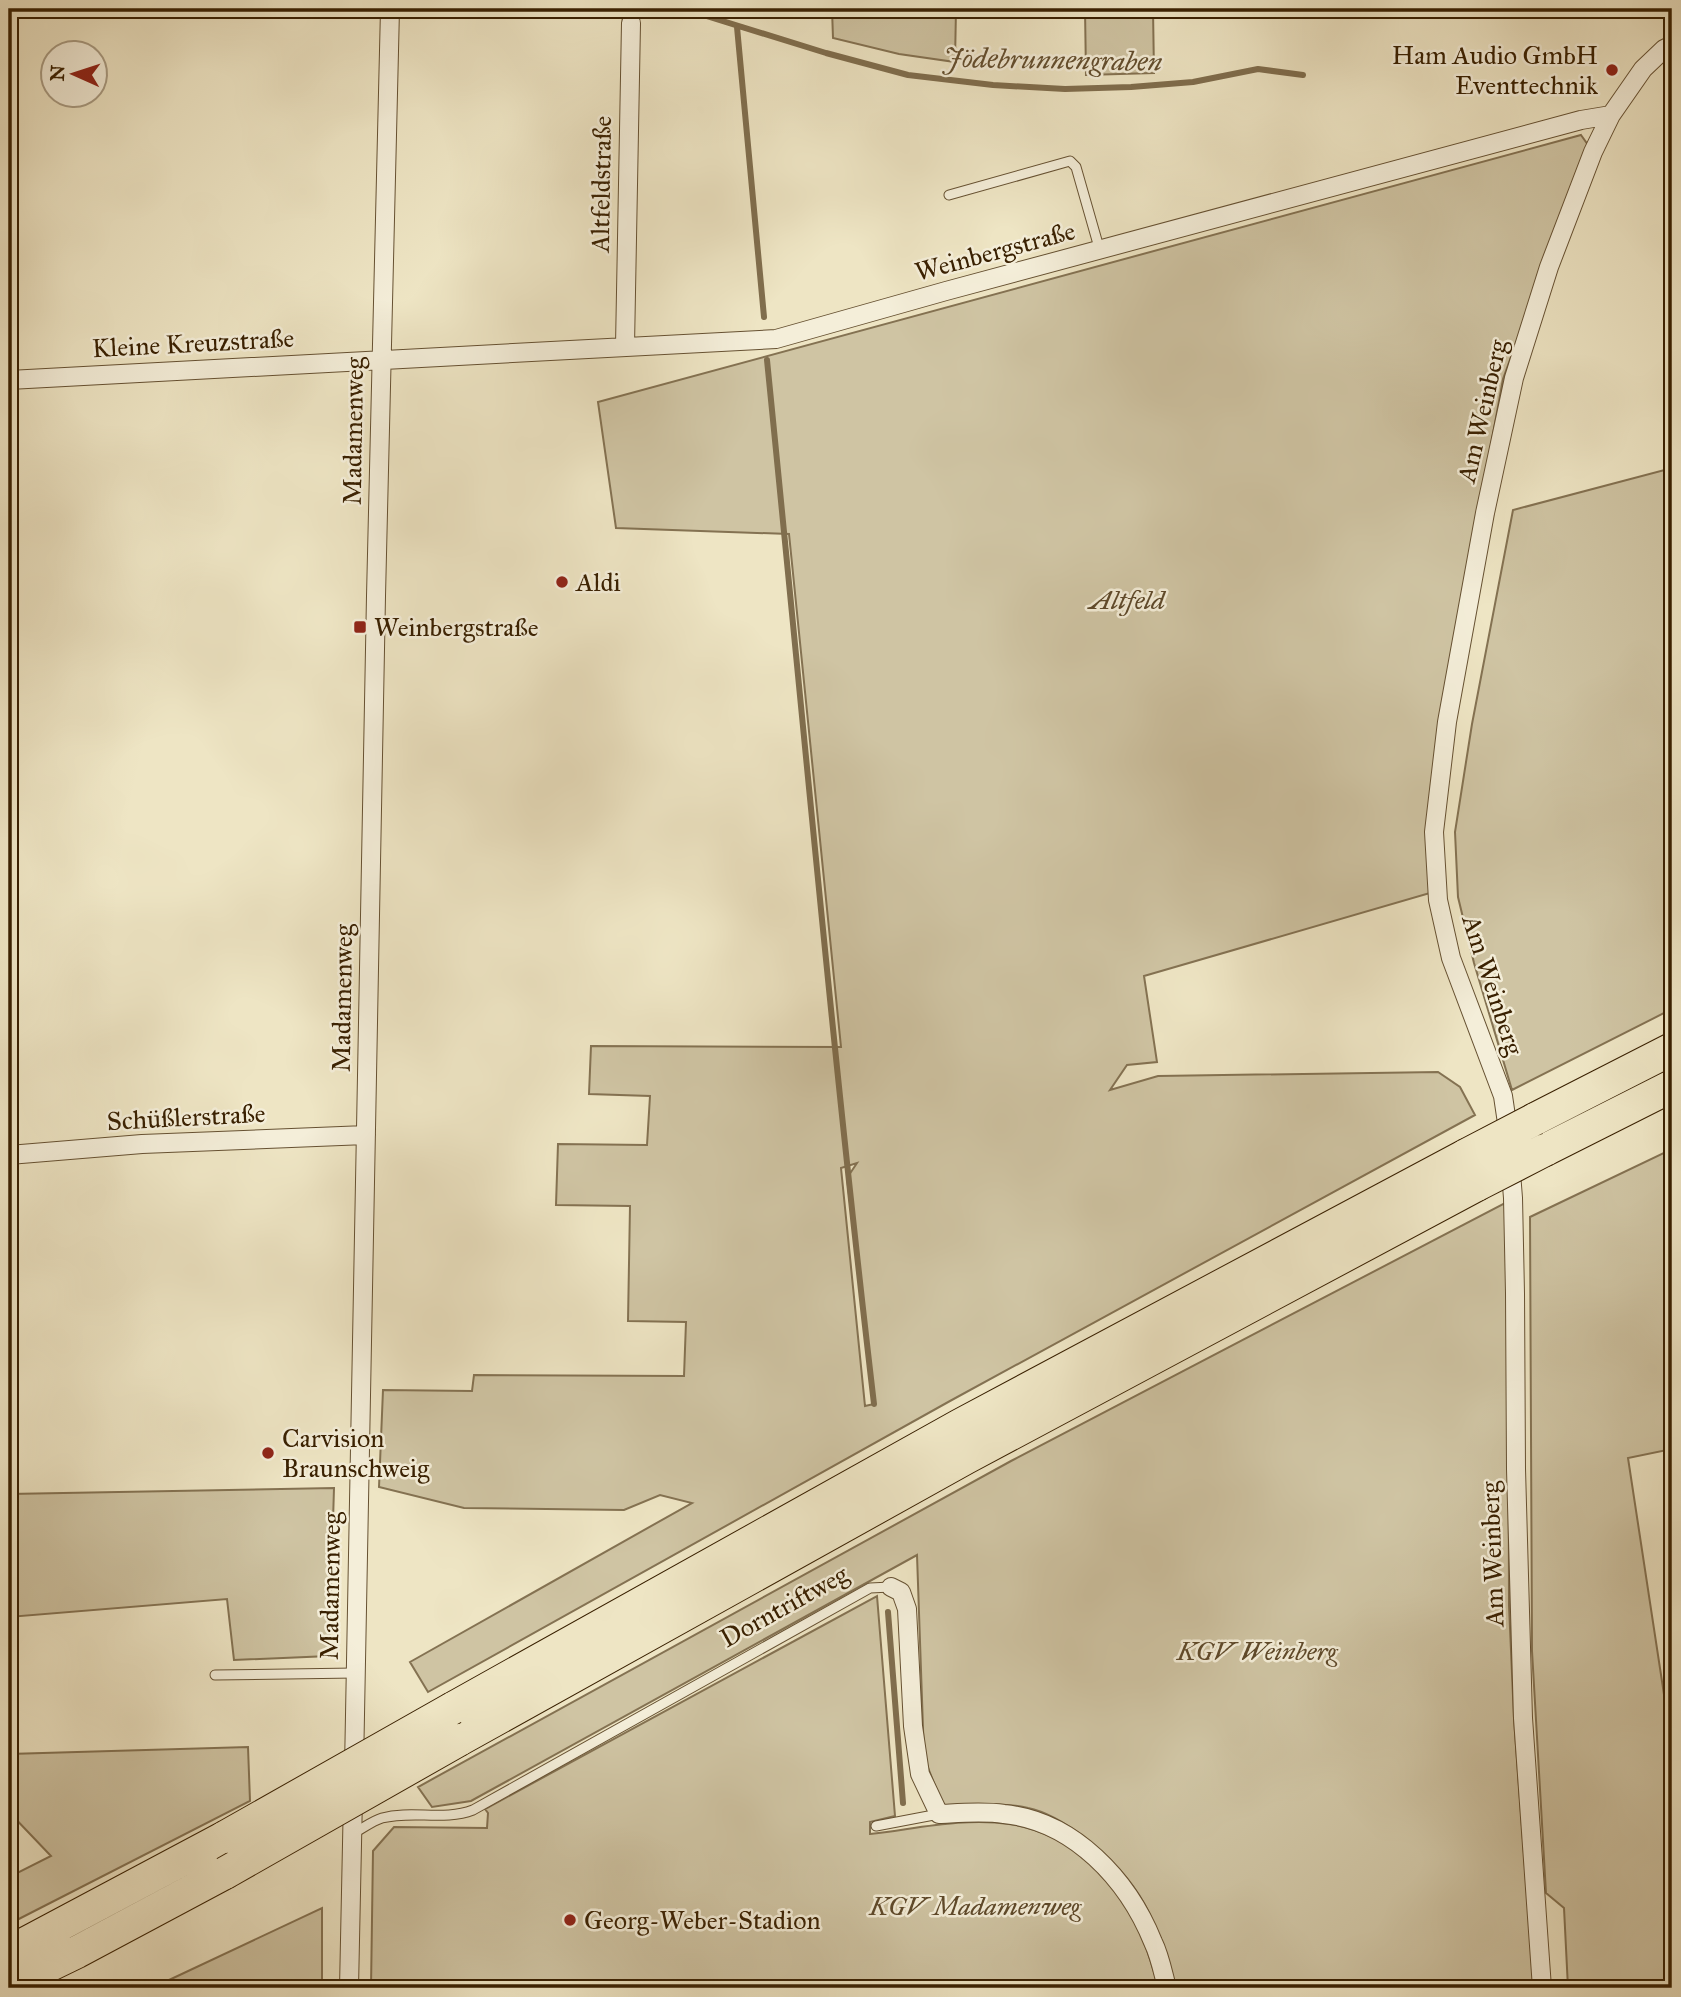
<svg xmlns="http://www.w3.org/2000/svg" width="1681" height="1997" font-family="'IM FELL Great Primer',serif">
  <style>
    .green { fill: #cfc4a3; stroke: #847252; stroke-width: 2; fill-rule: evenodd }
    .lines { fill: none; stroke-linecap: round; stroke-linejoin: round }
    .stream { stroke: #806e4e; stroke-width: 6 }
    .lane-casing { stroke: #665132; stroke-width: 11 }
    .street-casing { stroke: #665132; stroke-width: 20 }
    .highway-casing { stroke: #392001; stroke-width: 34 }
    .lane { stroke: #f4eed9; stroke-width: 9 }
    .street { stroke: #f4eed9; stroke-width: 18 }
    .highway { stroke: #eee5c4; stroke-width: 32 }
    .highway-bridge-casing { stroke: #392001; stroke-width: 34; stroke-linecap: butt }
    .highway-bridge { stroke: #eee5c4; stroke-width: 32 }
    .poi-dot { fill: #8f2418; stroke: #f4eed9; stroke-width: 2.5 }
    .labels { text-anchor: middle; stroke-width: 5; stroke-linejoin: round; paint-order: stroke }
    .poi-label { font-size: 26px; fill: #392001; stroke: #f4eed9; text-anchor: start }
    .street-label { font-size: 26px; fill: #392001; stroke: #f4eed9 }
    .park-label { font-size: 26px; font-style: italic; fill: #5e492a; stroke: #f4eed9 }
    .water-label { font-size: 28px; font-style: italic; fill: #634e2e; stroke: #f4eed9 }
  </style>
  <rect width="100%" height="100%" fill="#eee5c4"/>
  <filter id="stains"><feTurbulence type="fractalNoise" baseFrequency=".00286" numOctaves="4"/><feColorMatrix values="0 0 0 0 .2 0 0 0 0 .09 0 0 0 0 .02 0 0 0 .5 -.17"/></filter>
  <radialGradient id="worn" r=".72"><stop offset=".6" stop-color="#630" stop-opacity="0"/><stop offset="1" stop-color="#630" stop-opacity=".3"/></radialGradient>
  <path class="green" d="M 832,9 L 956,9 L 955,62 L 899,54 L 833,38 Z
    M 1085,9 L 1153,9 L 1154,73 L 1086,75 Z
    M 1581,135 L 1588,145 L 1503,379 L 1479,511 L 1430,893 L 1144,976 L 1157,1062 L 1127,1065 L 1110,1090 L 1158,1076 L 1438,1072 L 1460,1087 L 1475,1115 L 950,1401 L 428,1692 L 410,1662 L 692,1503 L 660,1495 L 624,1510 L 464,1508 L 379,1487 L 383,1390 L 472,1391 L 474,1375 L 684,1376 L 686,1322 L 628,1321 L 630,1206 L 556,1205 L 558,1144 L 647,1145 L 650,1096 L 589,1094 L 591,1046 L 841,1047 L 789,534 L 616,528 L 598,402 ZM 857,1163 L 847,1178 L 874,1404 L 865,1406 L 841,1168 Z
    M 1672,468 L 1672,1009 L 1512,1090 L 1474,963 L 1458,897 L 1455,832 L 1472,724 L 1513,510 Z
    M 1672,1149 L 1672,1449 L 1628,1458 L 1672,1747 L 1672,1988 L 1568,1988 L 1564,1908 L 1546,1893 L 1532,1651 L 1530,1217 Z
    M 1505,1203 L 1508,1234 L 1509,1605 L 1514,1719 L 1534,1988 L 1176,1988 C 1156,1921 1143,1882 1084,1837 C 1068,1825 1048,1812 1028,1808 C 1005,1802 967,1806 943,1807 L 924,1757 L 917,1555 L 471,1801 L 432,1807 L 418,1787 L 1011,1461 Z
    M 334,1488 L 329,1656 L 234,1660 L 227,1599 L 9,1617 L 9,1494 Z
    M 877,1596 L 895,1816 L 870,1822 L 870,1834 C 915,1829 964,1817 1009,1824 C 1065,1832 1111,1873 1136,1922 C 1146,1942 1152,1967 1159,1988 L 371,1988 L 373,1851 L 394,1827 L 487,1828 L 488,1813 L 485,1809 Z
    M 248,1747 L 250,1801 L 9,1924 L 9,1877 L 51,1856 L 9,1812 L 9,1754 Z
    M 322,1908 L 322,1988 L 152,1988 Z"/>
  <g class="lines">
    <path class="stream" d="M 684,9 L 826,53 L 908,75 L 993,85 L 1065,89 L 1131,87 L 1193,82 L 1258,69 L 1303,75
      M 737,27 L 764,317
      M 767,360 C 802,708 833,1056 874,1404
      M 888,1612 L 903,1803"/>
    <g class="lane-casing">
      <path id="lane" d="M 949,195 L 1070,161 L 1076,167 L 1100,251
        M 215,1675 L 355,1673
        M 876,1826 L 939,1814
        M 352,1834 C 362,1829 372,1821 382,1818 C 412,1810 444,1821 473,1810 L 870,1588 L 891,1587"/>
    </g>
    <g class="street-casing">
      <path id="street" d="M 625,346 L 631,23
        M 9,380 L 776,339 L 946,291 L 1581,120 L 1611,115
        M 9,1155 L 142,1144 L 366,1135
        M 891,1587 L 901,1592 L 907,1609 L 913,1726 L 920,1774 L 939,1814 C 961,1813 983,1811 1004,1814 C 1074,1821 1128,1880 1153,1942 C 1160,1956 1163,1973 1167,1988
        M 354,1768 L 376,596 L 390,9
        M 349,1988 L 353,1796
        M 1542,1988 L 1523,1718 L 1516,1469 L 1515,1293 L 1513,1198 L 1507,1123 L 1503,1096 L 1451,958 L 1438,900 L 1434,832 L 1447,722 L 1485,513 L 1514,378 L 1549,267 L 1593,152 L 1611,115 L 1643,69 L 1664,49 L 1672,45"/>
    </g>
    <g class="highway-casing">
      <path id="highway" d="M 1535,1119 L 1672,1049
        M 1545,1150 L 1672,1086
        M 453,1708 L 960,1425 L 1466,1155
        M 459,1740 L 966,1458 L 1477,1185
        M 9,1952 L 225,1837
        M 9,1985 L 77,1952 L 225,1873"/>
    </g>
    <use href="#lane" class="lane"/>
    <use href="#street" class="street"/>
    <use href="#highway" class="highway"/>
    <g class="highway-bridge-casing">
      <path id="highway-bridge" d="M 1466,1155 L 1535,1119
        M 1477,1185 L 1545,1150
        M 225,1837 L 453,1708
        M 225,1873 L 459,1740"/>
    </g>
    <use href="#highway-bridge" class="highway-bridge"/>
  </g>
  <g class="poi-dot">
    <circle cx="1612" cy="70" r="7"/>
    <circle cx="562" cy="582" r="7"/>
    <rect x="353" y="620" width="14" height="14" rx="3.5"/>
    <circle cx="268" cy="1453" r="7"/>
    <circle cx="570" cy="1920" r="7"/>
  </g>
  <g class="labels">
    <g class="poi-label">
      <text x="1598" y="64" text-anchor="end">Ham Audio GmbH<tspan x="1598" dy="30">Eventtechnik</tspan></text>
      <text x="576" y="591">Aldi</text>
      <text x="374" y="636">Weinbergstraße</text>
      <text x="282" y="1447">Carvision<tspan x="282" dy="30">Braunschweig</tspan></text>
      <text x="584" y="1929">Georg-Weber-Stadion</text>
    </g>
    <g class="street-label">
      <text transform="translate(601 184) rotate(-89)" y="9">Altfeldstraße</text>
      <text transform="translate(995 251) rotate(-15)" y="9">Weinbergstraße</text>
      <text transform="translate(193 343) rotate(-3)" y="9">Kleine Kreuzstraße</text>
      <text transform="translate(1482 411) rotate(-77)" y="9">Am Weinberg</text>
      <text transform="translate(353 431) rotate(-89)" y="9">Madamenweg</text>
      <text transform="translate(1493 985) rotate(72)" y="9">Am Weinberg</text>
      <text transform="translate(342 998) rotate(-89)" y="9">Madamenweg</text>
      <text transform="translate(186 1117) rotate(-3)" y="9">Schüßlerstraße</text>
      <text transform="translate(1492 1554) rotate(-92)" y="9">Am Weinberg</text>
      <text transform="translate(330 1586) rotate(-89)" y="9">Madamenweg</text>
      <text transform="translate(784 1606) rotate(-29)" y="9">Dorntriftweg</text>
    </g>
    <g class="park-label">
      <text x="1127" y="609">Altfeld</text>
      <text x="1257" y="1660">KGV Weinberg</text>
      <text x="975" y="1915">KGV Madamenweg</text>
    </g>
    <g class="water-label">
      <text transform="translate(1053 59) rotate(1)" y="10">Jödebrunnengraben</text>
    </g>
  </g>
  <rect width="1681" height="1997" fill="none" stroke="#eee5c4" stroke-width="35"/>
  <rect x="10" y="10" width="1660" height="1976" fill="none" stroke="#392001" stroke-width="3.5"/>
  <rect x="18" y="18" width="1646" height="1962" fill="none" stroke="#392001" stroke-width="2"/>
  <g transform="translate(74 74) rotate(273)"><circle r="33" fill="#f4eed9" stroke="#a99c83" stroke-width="2"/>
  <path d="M0-5L12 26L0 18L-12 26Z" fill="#8f2418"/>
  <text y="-10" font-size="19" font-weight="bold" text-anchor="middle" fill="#392001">N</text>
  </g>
  <rect width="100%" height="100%" filter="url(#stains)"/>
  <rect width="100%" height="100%" fill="url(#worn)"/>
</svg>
